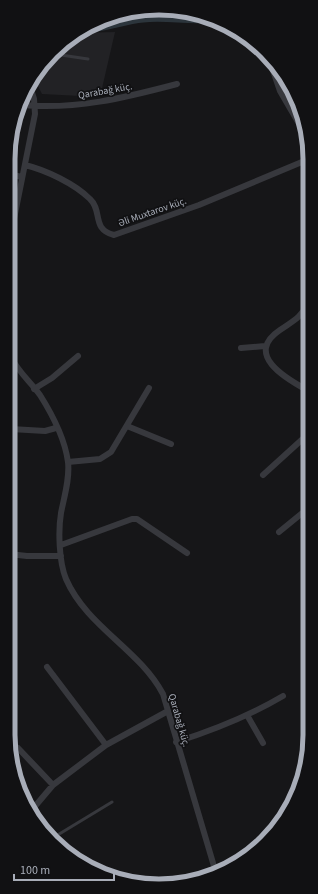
<svg xmlns="http://www.w3.org/2000/svg" width="318" height="894" font-family="'Source Sans 3',sans-serif">
  <style>
    .built { fill: #222225 }
    .lines { fill: none; stroke-linecap: round; stroke-linejoin: round }
    .canal { stroke: #2c353c; stroke-width: 7 }
    .lane { stroke: #37383d; stroke-width: 3 }
    .street { stroke: #37383d; stroke-width: 6 }
    .labels { text-anchor: middle; stroke-width: 3.5; stroke-linejoin: round; paint-order: stroke }
    .street-label { font-size: 10px; fill: #a8adb8; stroke: #111113 }
    .rim { fill: none; stroke: #a8adb8; stroke-width: 5 }
  </style>
  <rect width="100%" height="100%" fill="#161618"/>
  <path class="built" d="M 115,32 L 100,97 L 42,94 L 34,78 L 39,67 L 78,33 Z"/>
  <g class="lines">
    <path class="canal" d="M 82,29 C 103,30 122,21 143,19 C 166,16 189,22 212,19"/>
    <path class="lane" d="M 54,54 L 88,59
      M 51,839 L 112,802"/>
    <path class="street" d="M 268,56 L 280,91 L 309,141
      M 21,105 C 76,110 124,98 177,84
      M 25,165 C 46,170 75,184 90,199 C 103,211 91,229 114,235 L 199,205 L 309,159
      M 13,175 L 22,177
      M 12,229 L 35,114 L 34,99 L 30,86
      M 241,348 L 265,346
      M 11,357 C 19,373 30,381 40,395 C 52,414 65,440 68,462 C 70,479 64,497 61,513 C 58,531 59,562 66,579 C 87,627 139,649 163,694 L 216,873
      M 34,389 L 52,378 L 78,356
      M 307,390 C 285,378 244,354 280,330 C 293,321 301,318 308,303
      M 127,426 L 171,444
      M 11,429 L 45,431 L 56,428
      M 68,462 L 100,459 L 111,452 L 149,388
      M 263,475 L 307,435
      M 279,532 L 306,510
      M 61,545 L 132,519 L 137,519 L 187,553
      M 9,554 L 27,556 L 61,556
      M 47,667 L 106,745
      M 247,715 L 263,743
      M 176,742 C 214,730 249,716 283,696
      M 18,748 L 53,785
      M 31,811 L 53,785 L 106,745 L 168,711"/>
  </g>
  <g class="labels">
    <g class="street-label">
      <text transform="translate(105 90) rotate(-10)" y="4">Qarabağ küç.</text>
      <text transform="translate(152 211) rotate(-19)" y="4">Əli Muxtarov küç.</text>
      <text transform="translate(180 720) rotate(74)" y="4">Qarabağ küç.</text>
    </g>
  </g>
  <path d="M0 0H318V894H0ZM159 15H159A144 144 0 0 1 303 159V735A144 144 0 0 1 159 879H159A144 144 0 0 1 15 735V159A144 144 0 0 1 159 15Z" fill="#111113" fill-rule="evenodd"/>
  <path class="rim" d="M159 15H159A144 144 0 0 1 303 159V735A144 144 0 0 1 159 879H159A144 144 0 0 1 15 735V159A144 144 0 0 1 159 15Z"/>
  <path d="M14 874v6h100v-6" fill="none" stroke="#a8adb8" stroke-width="2"/>
  <text x="20" y="874" font-size="12" fill="#a8adb8" stroke="#111113" stroke-width="3" paint-order="stroke">100 m</text>
</svg>
